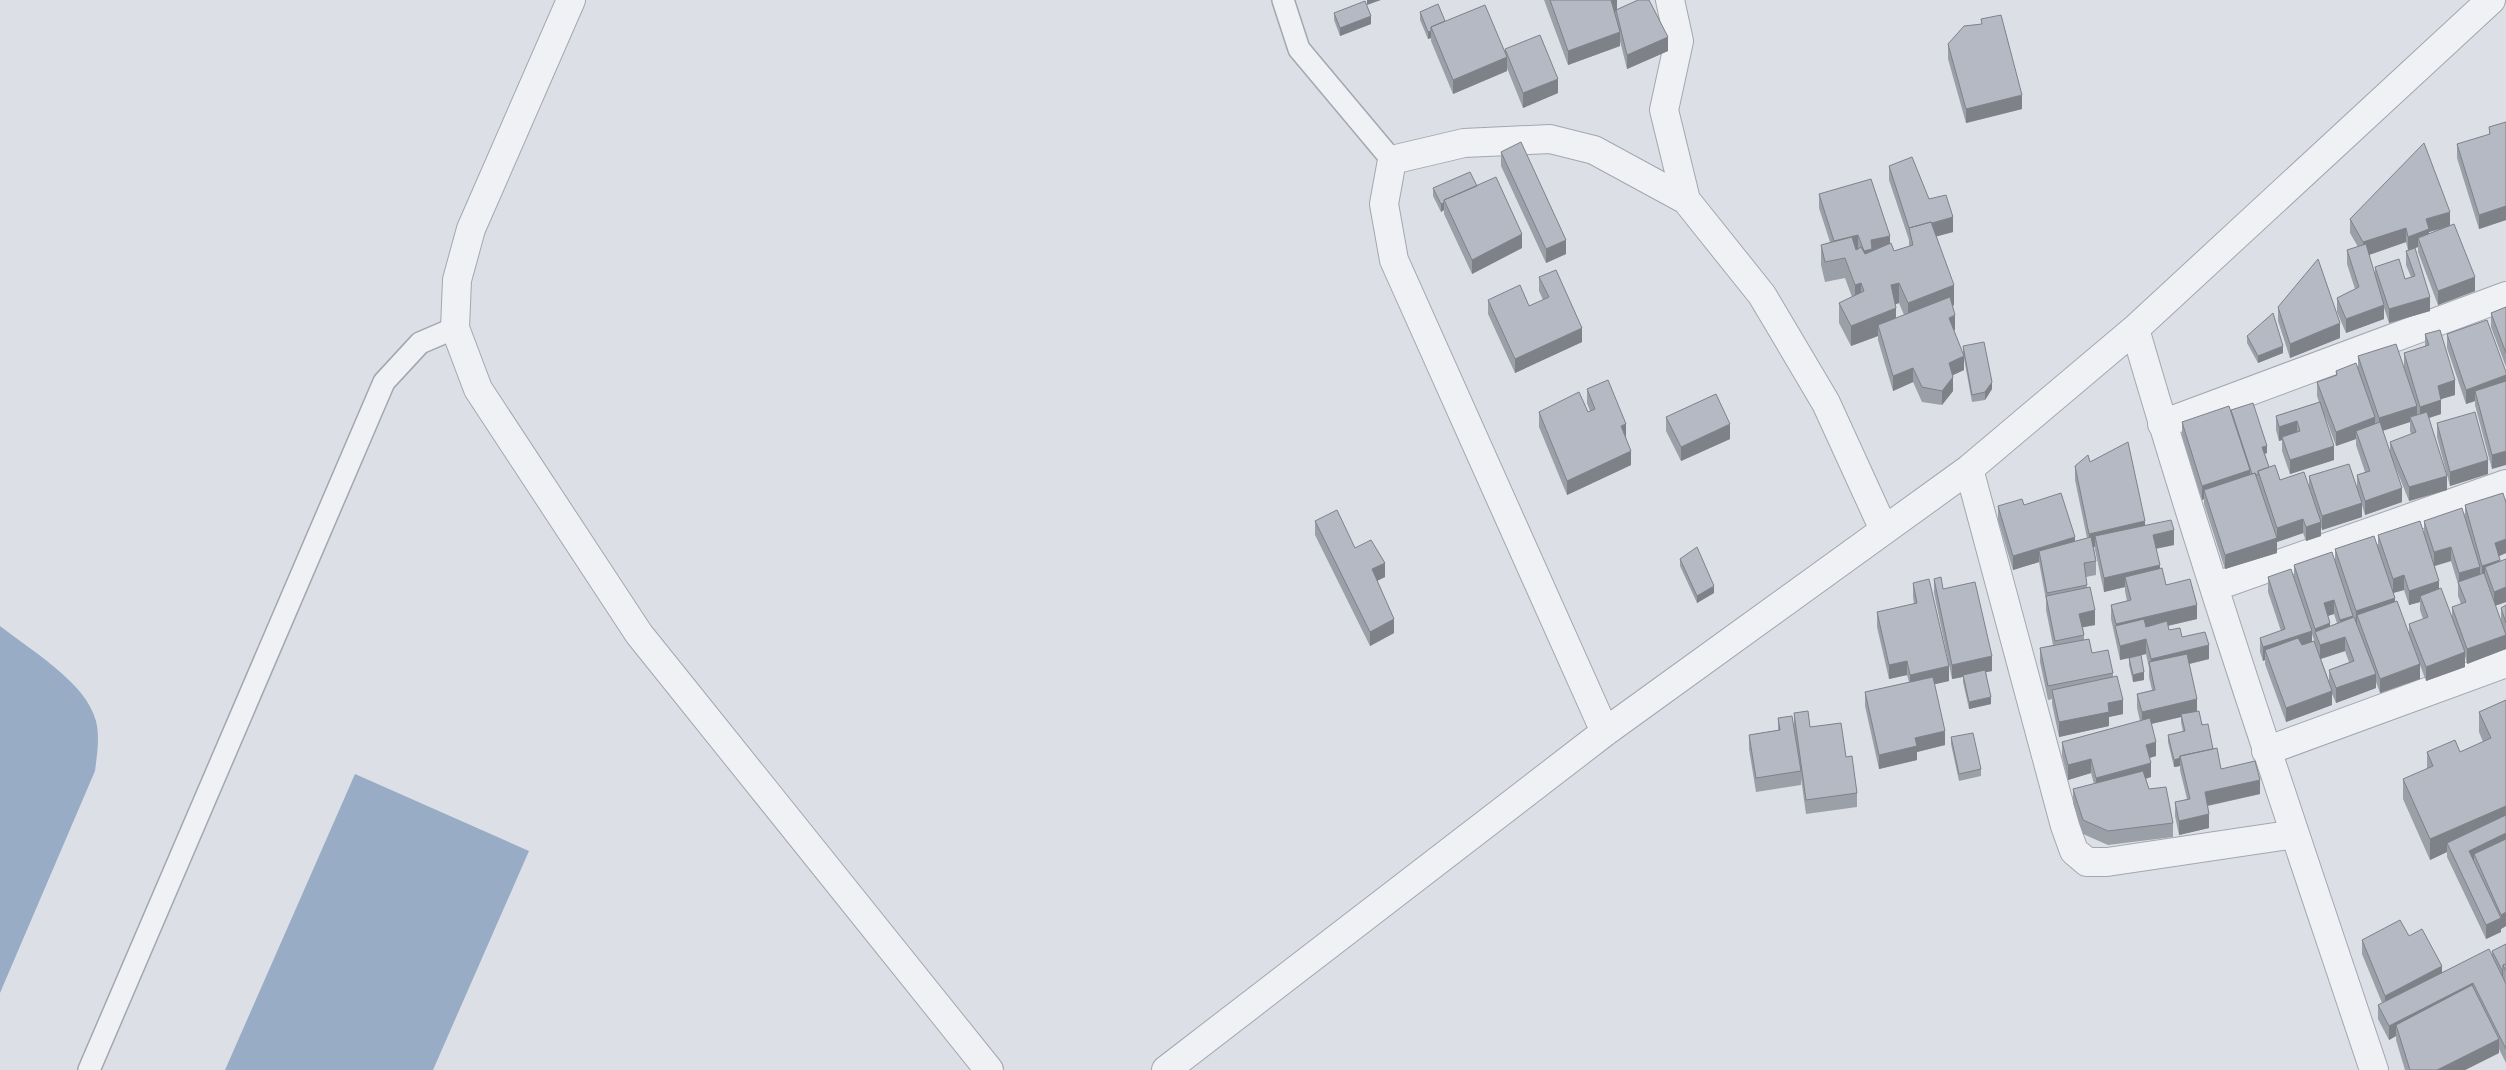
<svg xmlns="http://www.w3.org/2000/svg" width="2506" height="1070" font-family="'DejaVu Sans',sans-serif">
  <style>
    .water { fill: #98acc6 }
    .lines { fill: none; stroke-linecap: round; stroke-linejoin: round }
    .service-casing { stroke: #a2a7b0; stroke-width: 24 }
    .minor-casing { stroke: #a2a7b0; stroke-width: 30 }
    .service { stroke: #eff1f5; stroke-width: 21 }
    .minor { stroke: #eff1f5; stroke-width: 28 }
    .wall { fill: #9b9fa8; fill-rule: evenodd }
    .shaded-wall { fill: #7e8288 }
    .building { fill: #b4b9c3; stroke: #7e8288 }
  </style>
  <rect width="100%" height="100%" fill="#dce0e6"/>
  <path class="water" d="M 0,626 C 30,650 86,682 96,721 C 100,737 97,755 95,771 L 0,993 Z
    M 355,774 L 529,851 L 433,1070 L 225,1070 Z"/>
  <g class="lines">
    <g class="service-casing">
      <path id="service" d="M 1283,0 L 1299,49 L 1392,160
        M 89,1070 L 384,382 L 420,343 L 455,328"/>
    </g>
    <g class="minor-casing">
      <path id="minor" d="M 571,0 L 471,229 L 457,280 L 455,328 L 478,389 L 639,634 L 989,1070
        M 1670,0 L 1679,41 L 1664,110 L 1686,200
        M 2135,329 C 2207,578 2292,824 2374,1070
        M 2162,424 L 2506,296
        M 1969,469 L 2065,826 L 2074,851 L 2087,862 L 2107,862 L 2295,834
        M 2214,587 L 2506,484
        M 1605,732 L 1394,260 L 1384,204 L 1392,160 L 1464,143 L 1550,139 L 1594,150 L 1686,200 L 1762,295 L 1826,403 L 1884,530
        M 2266,751 L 2506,663
        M 1166,1070 L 1605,732 L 1969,469 L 2135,329 L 2491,0"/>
    </g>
    <use href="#service" class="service"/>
    <use href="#minor" class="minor"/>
  </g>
  <path class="wall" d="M 1544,0 L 1617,0 L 1617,9 L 1668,51 L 1627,69 L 1620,41 L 1620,46 L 1568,65 Z
    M 1420,12 L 1445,21 L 1505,52 L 1505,49 L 1558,93 L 1523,108 L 1507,68 L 1507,71 L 1453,94 L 1431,41 L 1431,38 L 1428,39 L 1420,20 Z
    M 1334,13 L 1371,24 L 1340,36 L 1334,20 Z
    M 1981,24 L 2022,109 L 1966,123 L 1948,59 L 1948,44 Z
    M 2506,122 L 2506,220 L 2479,229 L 2457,158 L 2457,144 L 2489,135 L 2489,127 Z
    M 1501,152 L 1566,254 L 1546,263 L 1501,166 Z
    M 1889,166 L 1929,199 L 1953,232 L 1936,236 L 1954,305 L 1953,306 L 1955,330 L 1954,330 L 1964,370 L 1953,375 L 1953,391 L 1942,405 L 1922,402 L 1913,382 L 1893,391 L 1878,340 L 1878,336 L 1851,346 L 1839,323 L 1839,303 L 1852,297 L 1845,278 L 1825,282 L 1821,265 L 1821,245 L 1830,242 L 1819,208 L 1819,194 L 1890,243 L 1894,251 L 1909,246 L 1909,240 L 1889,180 ZM 1899,303 L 1904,315 L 1896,318 L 1895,304 Z
    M 1433,188 L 1522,248 L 1472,274 L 1444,214 L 1444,210 L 1441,212 L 1433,196 Z
    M 2350,219 L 2450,225 L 2475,291 L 2438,305 L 2418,252 L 2418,247 L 2415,248 L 2430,311 L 2389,323 L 2384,308 L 2384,319 L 2346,333 L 2337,312 L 2337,298 L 2355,289 L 2347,264 L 2347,250 L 2358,247 L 2350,233 ZM 2443,228 L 2429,234 L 2429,232 ZM 2406,242 L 2408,250 L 2406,251 L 2406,265 L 2411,277 L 2405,279 L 2375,267 L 2375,275 L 2369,255 Z
    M 1539,277 L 1582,342 L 1515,373 L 1488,314 L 1488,300 L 1529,306 L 1543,300 L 1539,291 Z
    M 2278,307 L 2340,338 L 2290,358 L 2278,321 Z
    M 2506,307 L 2506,367 L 2491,327 L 2491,313 Z
    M 2425,334 L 2455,395 L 2441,399 L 2441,414 L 2428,418 L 2447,490 L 2409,501 L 2393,461 L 2402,502 L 2365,515 L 2362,505 L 2362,517 L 2322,530 L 2321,527 L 2321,536 L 2306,541 L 2303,533 L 2277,542 L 2277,540 L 2277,553 L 2225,569 L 2204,504 L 2204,499 L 2202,500 L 2182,436 L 2182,422 L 2231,412 L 2267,453 L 2265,454 L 2269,467 L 2280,480 L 2309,488 L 2309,476 L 2357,488 L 2357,475 L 2365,472 L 2356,445 L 2356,439 L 2336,446 L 2325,416 L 2334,460 L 2290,474 L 2282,451 L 2282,440 L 2279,441 L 2276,430 L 2276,416 L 2319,402 L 2317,396 L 2317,382 L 2336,375 L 2336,371 L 2358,370 L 2358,356 L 2404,367 L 2404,353 L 2425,346 ZM 2410,422 L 2410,431 L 2411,434 L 2390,442 L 2390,455 L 2382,431 Z
    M 2447,334 L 2506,372 L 2492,469 L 2475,405 L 2475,401 L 2466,404 L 2447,348 Z
    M 2247,336 L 2283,353 L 2258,363 L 2247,343 Z
    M 1963,346 L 1992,389 L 1985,400 L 1972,402 L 1963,353 Z
    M 1587,389 L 1626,437 L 1631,465 L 1567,495 L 1539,427 L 1539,412 L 1588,412 L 1590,411 L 1587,403 Z
    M 1666,417 L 1730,439 L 1681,461 L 1666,431 Z
    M 2437,423 L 2488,474 L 2450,486 L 2437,437 Z
    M 2090,462 L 2145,525 L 2174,545 L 2156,549 L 2160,569 L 2166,585 L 2197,619 L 2168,626 L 2169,630 L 2182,637 L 2209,659 L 2189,664 L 2197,711 L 2221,769 L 2260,794 L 2208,806 L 2209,828 L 2179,835 L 2175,816 L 2175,802 L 2187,799 L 2180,770 L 2180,766 L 2174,767 L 2168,742 L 2168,735 L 2183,732 L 2181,722 L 2181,717 L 2151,724 L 2156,756 L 2149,758 L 2151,777 L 2146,779 L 2149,789 L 2173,823 L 2173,837 L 2108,845 L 2083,834 L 2073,803 L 2073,789 L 2094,784 L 2091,773 L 2068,780 L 2062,756 L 2062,742 L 2140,721 L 2137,708 L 2137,694 L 2152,690 L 2149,677 L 2149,668 L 2146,654 L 2120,660 L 2111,619 L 2111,605 L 2127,601 L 2125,591 L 2125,587 L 2104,592 L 2095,550 L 2095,547 L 2094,547 L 2096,561 L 2096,575 L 2086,577 L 2087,587 L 2095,625 L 2083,627 L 2084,635 L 2084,640 L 2092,653 L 2113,673 L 2113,677 L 2123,714 L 2109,717 L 2109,726 L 2059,737 L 2052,704 L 2052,699 L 2048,700 L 2040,662 L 2040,648 L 2053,645 L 2046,610 L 2046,600 L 2039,562 L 2013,570 L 1998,520 L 1998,506 L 2024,505 L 2075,541 L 2087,538 L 2075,480 L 2075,466 Z
    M 2465,505 L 2506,553 L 2499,556 L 2500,561 L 2506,559 L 2506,602 L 2495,606 L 2501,621 L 2501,608 L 2506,605 L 2506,649 L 2467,664 L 2465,656 L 2465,667 L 2426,681 L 2420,665 L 2420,679 L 2380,693 L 2376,682 L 2376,688 L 2336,703 L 2332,694 L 2332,705 L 2286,722 L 2265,664 L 2265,660 L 2263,661 L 2260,652 L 2260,638 L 2281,631 L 2268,592 L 2268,577 L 2294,576 L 2294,565 L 2335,562 L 2335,549 L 2378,548 L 2378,535 L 2424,532 L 2424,521 L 2469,530 L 2465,519 ZM 2451,561 L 2458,584 L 2458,596 L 2461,604 L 2452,607 L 2452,617 L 2439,588 L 2435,566 ZM 2404,590 L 2409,605 L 2420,602 L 2420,610 L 2423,619 L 2409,624 L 2409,636 L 2395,602 L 2393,593 ZM 2334,614 L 2337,623 L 2330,626 L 2328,616 ZM 2312,634 L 2315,643 L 2312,641 ZM 2345,651 L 2349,662 L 2329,670 L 2329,681 L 2321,659 Z
    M 1315,521 L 1355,548 L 1385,577 L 1377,581 L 1394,633 L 1370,646 L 1315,535 Z
    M 1680,559 L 1714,593 L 1697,603 L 1680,566 Z
    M 1934,579 L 1943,589 L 1992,671 L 1986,672 L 1991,704 L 1969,709 L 1963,682 L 1963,677 L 1952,679 L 1934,593 Z
    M 1913,583 L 1949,681 L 1934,684 L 1945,745 L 1917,752 L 1917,760 L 1879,769 L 1865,706 L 1865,692 L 1909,682 L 1907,675 L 1889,679 L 1877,627 L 1877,612 L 1914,604 L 1913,597 Z
    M 2129,658 L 2144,680 L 2133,682 L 2129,665 Z
    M 2506,700 L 2506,926 L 2501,929 L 2501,932 L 2486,939 L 2447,857 L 2447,852 L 2430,860 L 2403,799 L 2403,779 L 2427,769 L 2427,752 L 2460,752 L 2483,742 L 2479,732 L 2479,712 Z
    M 1794,713 L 1810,727 L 1846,757 L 1857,793 L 1857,807 L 1806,814 L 1801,778 L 1801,785 L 1756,792 L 1749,749 L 1749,735 L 1778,730 L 1778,718 L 1794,727 Z
    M 1951,737 L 1981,769 L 1981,776 L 1959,781 L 1951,744 Z
    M 2409,936 L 2442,973 L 2492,957 L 2492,951 L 2506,944 L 2506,1063 L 2499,1049 L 2499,1053 L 2465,1070 L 2405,1070 L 2396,1040 L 2396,1036 L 2389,1040 L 2378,1019 L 2378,1005 L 2382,1003 L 2362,954 L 2362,940 Z"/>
  <path class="shaded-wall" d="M 1367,0 L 1381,0 L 1367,5 Z
    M 1611,0 L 1617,0 L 1617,11 L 1611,13 Z
    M 1371,16 L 1371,24 L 1340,36 L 1340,28 Z
    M 1431,31 L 1431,38 L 1428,39 L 1428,32 Z
    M 1620,32 L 1620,46 L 1568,65 L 1568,51 Z
    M 1668,37 L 1668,51 L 1627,69 L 1627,55 Z
    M 1507,57 L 1507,71 L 1453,94 L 1453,80 Z
    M 1558,79 L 1558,93 L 1523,108 L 1523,93 Z
    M 2022,95 L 2022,109 L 1966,123 L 1966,109 Z
    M 1444,203 L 1444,210 L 1441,212 L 1441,204 Z
    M 2506,206 L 2506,220 L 2479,229 L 2479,215 Z
    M 2450,212 L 2450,226 L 2429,232 L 2429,243 L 2418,238 L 2418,247 L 2408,251 L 2408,237 L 2426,219 Z
    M 1953,217 L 1953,232 L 1913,243 L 1910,230 Z
    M 2406,228 L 2406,242 L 2363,257 L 2363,242 Z
    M 1522,234 L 1522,248 L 1472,274 L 1472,260 Z
    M 1858,235 L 1858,249 L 1834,255 L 1834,241 Z
    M 1890,236 L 1890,250 L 1864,265 L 1864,251 L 1871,240 Z
    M 1566,240 L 1566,254 L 1546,263 L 1546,249 Z
    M 2475,277 L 2475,291 L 2438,305 L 2438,291 Z
    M 1861,283 L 1861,303 L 1855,306 L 1855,285 Z
    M 1899,283 L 1899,303 L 1891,306 L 1891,285 Z
    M 1954,285 L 1954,305 L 1908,323 L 1908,303 Z
    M 2430,297 L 2430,311 L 2389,323 L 2389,309 Z
    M 2384,305 L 2384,319 L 2346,333 L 2346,319 Z
    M 1896,308 L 1896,328 L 1878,325 L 1878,336 L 1851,346 L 1851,326 Z
    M 1955,315 L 1955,330 L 1949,332 L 1949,318 Z
    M 2340,323 L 2340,338 L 2290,358 L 2290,344 Z
    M 1582,328 L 1582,342 L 1515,373 L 1515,359 Z
    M 2283,346 L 2283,353 L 2258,363 L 2258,356 Z
    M 1964,356 L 1964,370 L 1949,377 L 1949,363 Z
    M 1913,368 L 1913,382 L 1893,391 L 1893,376 Z
    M 2506,375 L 2506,389 L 2475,391 L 2475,401 L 2466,404 L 2466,390 Z
    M 1953,377 L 1953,391 L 1942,405 L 1942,391 Z
    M 2455,380 L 2455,395 L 2438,400 L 2438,386 Z
    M 1992,382 L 1992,389 L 1985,400 L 1985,392 Z
    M 2441,400 L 2441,414 L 2420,421 L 2420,407 Z
    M 2417,406 L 2417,420 L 2410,417 L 2410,422 L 2379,432 L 2379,418 Z
    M 2375,417 L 2375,431 L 2356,431 L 2356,439 L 2336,446 L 2336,432 Z
    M 2297,421 L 2297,435 L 2282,437 L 2282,440 L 2279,441 L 2279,427 Z
    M 1626,424 L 1626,438 L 1621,426 Z
    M 1730,424 L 1730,439 L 1681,461 L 1681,447 Z
    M 2267,446 L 2267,453 L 2262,454 L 2262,447 Z
    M 2334,446 L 2334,460 L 2290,474 L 2290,460 Z
    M 1631,451 L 1631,465 L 1567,495 L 1567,481 Z
    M 2506,451 L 2506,465 L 2492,469 L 2492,455 Z
    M 2488,460 L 2488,474 L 2450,486 L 2450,472 Z
    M 2250,470 L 2250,484 L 2204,490 L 2204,499 L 2202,500 L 2202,486 Z
    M 2447,476 L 2447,490 L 2409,501 L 2409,487 Z
    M 2402,488 L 2402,502 L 2365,515 L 2365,501 Z
    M 2362,503 L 2362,517 L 2322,530 L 2322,516 Z
    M 2303,519 L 2303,533 L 2277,542 L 2277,528 Z
    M 2145,521 L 2145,535 L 2095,536 L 2095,547 L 2089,548 L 2089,534 Z
    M 2321,522 L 2321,536 L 2306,541 L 2306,527 Z
    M 2174,530 L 2174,545 L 2153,549 L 2153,535 Z
    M 2075,537 L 2075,551 L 2039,551 L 2039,562 L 2013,570 L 2013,556 Z
    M 2277,538 L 2277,553 L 2225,569 L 2225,555 Z
    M 2506,539 L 2506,553 L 2495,558 L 2495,543 Z
    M 2451,547 L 2451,561 L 2434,566 L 2434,552 Z
    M 2500,560 L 2500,574 L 2485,567 L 2485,579 L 2482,580 L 2482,566 Z
    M 1385,563 L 1385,577 L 1372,583 L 1372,569 Z
    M 2160,565 L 2160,579 L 2125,577 L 2125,587 L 2104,592 L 2104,578 Z
    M 2480,567 L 2480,581 L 2459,585 L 2459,573 Z
    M 2404,575 L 2404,590 L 2393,593 L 2393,579 Z
    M 2439,581 L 2439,595 L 2420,596 L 2420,602 L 2409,605 L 2409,591 Z
    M 1714,586 L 1714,593 L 1697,603 L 1697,596 Z
    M 2506,587 L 2506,602 L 2494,606 L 2494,592 Z
    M 2395,598 L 2395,612 L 2357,615 L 2357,624 L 2356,625 L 2356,611 Z
    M 2334,600 L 2334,614 L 2324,617 L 2324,603 Z
    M 2197,605 L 2197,619 L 2118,637 L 2116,624 Z
    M 2095,610 L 2095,625 L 2079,628 L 2079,614 Z
    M 2353,616 L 2353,630 L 2340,634 L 2340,620 Z
    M 1394,619 L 1394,633 L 1370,646 L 1370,632 Z
    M 2330,623 L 2330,637 L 2315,632 L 2315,629 Z
    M 2312,631 L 2312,645 L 2265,650 L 2265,660 L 2263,661 L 2263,647 Z
    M 2506,635 L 2506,649 L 2467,664 L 2467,649 Z
    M 2345,637 L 2345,651 L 2320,659 L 2320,645 Z
    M 2146,639 L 2146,654 L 2120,660 L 2120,646 Z
    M 2209,645 L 2209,659 L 2152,673 L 2151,668 L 2151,659 Z
    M 2465,652 L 2465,667 L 2426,681 L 2426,667 Z
    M 1992,656 L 1992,671 L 1952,679 L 1952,665 Z
    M 1907,661 L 1907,675 L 1889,679 L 1889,665 Z
    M 2420,664 L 2420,679 L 2380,693 L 2380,679 Z
    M 1949,666 L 1949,681 L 1910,690 L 1910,675 Z
    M 2144,672 L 2144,680 L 2133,682 L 2133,675 Z
    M 2376,674 L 2376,688 L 2336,703 L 2336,688 Z
    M 2332,691 L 2332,705 L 2286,722 L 2286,708 Z
    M 1991,697 L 1991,704 L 1969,709 L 1969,702 Z
    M 2197,699 L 2197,713 L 2181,714 L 2181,717 L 2142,726 L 2142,712 Z
    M 2123,700 L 2123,714 L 2109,717 L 2109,726 L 2059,737 L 2059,722 L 2108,703 Z
    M 1945,731 L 1945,745 L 1917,752 L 1917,760 L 1879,769 L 1879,755 L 1915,738 Z
    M 2156,742 L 2156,756 L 2146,759 L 2146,745 Z
    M 2180,758 L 2180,766 L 2174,767 L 2174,760 Z
    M 2091,759 L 2091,773 L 2068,780 L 2068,765 Z
    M 2151,763 L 2151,777 L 2096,792 L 2096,778 Z
    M 2260,780 L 2260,794 L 2205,806 L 2205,792 Z
    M 2506,806 L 2506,827 L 2447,843 L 2447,852 L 2430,860 L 2430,839 Z
    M 2209,814 L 2209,828 L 2179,835 L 2179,821 Z
    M 2506,833 L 2506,847 L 2474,854 L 2474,863 L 2469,851 Z
    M 2506,912 L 2506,926 L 2501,929 L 2501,915 Z
    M 2501,918 L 2501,932 L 2486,939 L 2486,925 Z
    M 2442,966 L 2442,980 L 2385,1010 L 2385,996 Z
    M 2503,969 L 2503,976 L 2502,977 L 2502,970 Z
    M 2473,983 L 2473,998 L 2396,1025 L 2396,1036 L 2389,1040 L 2389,1026 Z
    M 2499,1039 L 2499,1053 L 2465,1070 L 2437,1070 Z"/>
  <path class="building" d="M 1550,0 L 1611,0 L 1620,32 L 1568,51 Z
    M 1638,0 L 1649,0 L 1668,37 L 1627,55 L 1616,10 Z
    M 1365,1 L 1371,16 L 1340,28 L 1334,13 Z
    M 1438,4 L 1445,21 L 1431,27 L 1431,31 L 1428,32 L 1420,12 Z
    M 1485,5 L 1507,57 L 1453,80 L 1431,27 Z
    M 2001,15 L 2022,95 L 1966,109 L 1948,44 L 1964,26 L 1982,24 L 1981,19 Z
    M 1540,35 L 1558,79 L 1523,93 L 1505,49 Z
    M 2506,122 L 2506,206 L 2479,215 L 2457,144 L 2490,134 L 2489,127 Z
    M 1521,142 L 1566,240 L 1546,249 L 1501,152 Z
    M 2424,143 L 2450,212 L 2426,219 L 2429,229 L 2408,237 L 2406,228 L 2363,242 L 2350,219 Z
    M 1912,157 L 1929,199 L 1946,195 L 1953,217 L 1932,223 L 1931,222 L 1909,228 L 1889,166 Z
    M 1470,172 L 1477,186 L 1444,200 L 1444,203 L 1441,204 L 1433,188 Z
    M 1496,177 L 1522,234 L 1472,260 L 1444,200 Z
    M 1871,179 L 1890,236 L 1871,240 L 1872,249 L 1864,251 L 1858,235 L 1834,241 L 1819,194 Z
    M 1931,222 L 1954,285 L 1908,303 L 1899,283 L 1891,285 L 1896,308 L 1851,326 L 1839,303 L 1864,291 L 1861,283 L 1855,285 L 1845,258 L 1825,262 L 1821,245 L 1852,237 L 1856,250 L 1861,247 L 1865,254 L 1891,243 L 1894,251 L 1913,245 L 1909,228 Z
    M 2454,224 L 2475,277 L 2438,291 L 2418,238 Z
    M 2366,244 L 2384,305 L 2346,319 L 2337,298 L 2359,287 L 2347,250 Z
    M 2415,248 L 2430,297 L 2389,309 L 2375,267 L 2399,259 L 2405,279 L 2415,276 L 2406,251 Z
    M 2318,259 L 2340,323 L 2290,344 L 2278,307 Z
    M 1556,270 L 1582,328 L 1515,359 L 1488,300 L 1520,285 L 1529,306 L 1549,297 L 1539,277 Z
    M 1950,297 L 1955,315 L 1949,318 L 1964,356 L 1949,363 L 1953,377 L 1942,391 L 1922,387 L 1913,368 L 1893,376 L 1878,325 Z
    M 2506,307 L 2506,353 L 2491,313 Z
    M 2273,313 L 2283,346 L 2258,356 L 2247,336 Z
    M 2487,320 L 2506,372 L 2506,375 L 2466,390 L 2447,334 Z
    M 2440,330 L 2455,380 L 2438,386 L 2441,400 L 2420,407 L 2404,353 L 2429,345 L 2425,334 Z
    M 1984,342 L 1992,382 L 1985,392 L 1972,395 L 1963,346 Z
    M 2396,344 L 2417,406 L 2379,418 L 2358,356 Z
    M 2356,363 L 2375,417 L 2336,432 L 2317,382 L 2337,375 L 2336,371 Z
    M 1608,380 L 1626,424 L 1621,426 L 1631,451 L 1567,481 L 1539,412 L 1579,392 L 1588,412 L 1595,409 L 1587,389 Z
    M 2506,381 L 2506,451 L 2492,455 L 2475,391 Z
    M 1716,394 L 1730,424 L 1681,447 L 1666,417 Z
    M 2320,402 L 2334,446 L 2290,460 L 2282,437 L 2300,431 L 2297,421 L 2279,427 L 2276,416 Z
    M 2253,403 L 2267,446 L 2262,447 L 2269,467 L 2258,471 L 2258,475 L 2256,475 L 2255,473 L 2252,474 L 2231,410 Z
    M 2229,406 L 2250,470 L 2202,486 L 2182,422 Z
    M 2427,412 L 2447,476 L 2409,487 L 2390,442 L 2416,432 L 2410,417 Z
    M 2475,412 L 2488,460 L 2450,472 L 2437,423 Z
    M 2380,422 L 2402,488 L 2365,501 L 2357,475 L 2370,471 L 2356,431 Z
    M 2128,442 L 2145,521 L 2089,534 L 2075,466 L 2088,455 L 2090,462 Z
    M 2349,464 L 2362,503 L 2322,516 L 2309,476 Z
    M 2275,465 L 2280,480 L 2304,472 L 2321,522 L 2306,527 L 2303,519 L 2277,528 L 2258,471 Z
    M 2255,473 L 2277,538 L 2225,555 L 2204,490 Z
    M 2061,493 L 2075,537 L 2013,556 L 1998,506 L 2022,499 L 2024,505 Z
    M 2503,493 L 2506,503 L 2506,539 L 2495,543 L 2500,560 L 2482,566 L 2465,505 Z
    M 2462,508 L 2480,567 L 2459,573 L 2451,547 L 2434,552 L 2424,521 Z
    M 1337,510 L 1355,548 L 1371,540 L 1385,563 L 1372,569 L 1394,619 L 1370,632 L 1315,521 Z
    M 2171,520 L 2174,530 L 2153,535 L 2160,565 L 2104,578 L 2095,536 Z
    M 2420,521 L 2439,581 L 2409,591 L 2404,575 L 2393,579 L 2378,535 Z
    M 2374,536 L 2395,598 L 2356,611 L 2335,549 Z
    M 2091,537 L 2096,561 L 2084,563 L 2087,585 L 2047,593 L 2039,551 Z
    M 1697,547 L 1714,586 L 1697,596 L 1680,559 Z
    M 2332,552 L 2353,616 L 2340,620 L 2334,600 L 2324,603 L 2330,623 L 2315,629 L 2294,565 Z
    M 2506,559 L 2506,587 L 2494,592 L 2485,567 Z
    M 2162,568 L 2166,585 L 2190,579 L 2197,605 L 2116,624 L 2111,605 L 2131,600 L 2125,577 Z
    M 2291,569 L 2312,631 L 2263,647 L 2260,638 L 2285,629 L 2268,577 Z
    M 2484,573 L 2506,635 L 2467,649 L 2452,607 L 2466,602 L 2458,582 Z
    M 1941,577 L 1943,589 L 1975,582 L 1992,656 L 1952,665 L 1934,579 Z
    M 1929,579 L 1949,666 L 1910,675 L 1907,661 L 1889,665 L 1877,612 L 1917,603 L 1913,583 Z
    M 2090,587 L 2095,610 L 2079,614 L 2084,635 L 2055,641 L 2046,596 Z
    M 2441,588 L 2465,652 L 2426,667 L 2409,624 L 2428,617 L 2420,596 Z
    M 2397,601 L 2420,664 L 2380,679 L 2357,615 Z
    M 2506,605 L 2506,623 L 2501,608 Z
    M 2354,617 L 2376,674 L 2336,688 L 2329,670 L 2354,661 L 2345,637 L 2320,645 L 2315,632 Z
    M 2144,619 L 2146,627 L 2167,621 L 2169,630 L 2180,628 L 2182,637 L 2205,632 L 2209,645 L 2151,659 L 2146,639 L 2120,646 L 2115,626 Z
    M 2298,638 L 2302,645 L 2314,641 L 2332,691 L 2286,708 L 2265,650 Z
    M 2089,639 L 2092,653 L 2108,650 L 2113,673 L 2048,686 L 2040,648 Z
    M 2187,654 L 2197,699 L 2142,712 L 2137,694 L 2155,690 L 2149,662 Z
    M 2141,655 L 2144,672 L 2133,675 L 2129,658 Z
    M 1985,670 L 1991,697 L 1969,702 L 1963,675 Z
    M 2117,676 L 2123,700 L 2108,703 L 2109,712 L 2059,722 L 2052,690 Z
    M 1933,677 L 1945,731 L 1915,738 L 1917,746 L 1879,755 L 1865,692 Z
    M 2506,700 L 2506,806 L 2430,839 L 2403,779 L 2433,766 L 2427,752 L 2455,740 L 2460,752 L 2491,738 L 2479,712 Z
    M 1808,711 L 1810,727 L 1841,723 L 1846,757 L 1852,756 L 1857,793 L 1806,800 L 1794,713 Z
    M 2199,711 L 2202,725 L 2208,724 L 2213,749 L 2180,756 L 2180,758 L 2174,760 L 2168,735 L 2185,731 L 2181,714 Z
    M 1792,716 L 1801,771 L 1756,778 L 1749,735 L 1780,730 L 1778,718 Z
    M 2150,718 L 2156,742 L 2146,745 L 2151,763 L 2096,778 L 2091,759 L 2068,765 L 2062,742 Z
    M 1973,733 L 1981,769 L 1959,774 L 1951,737 Z
    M 2217,748 L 2221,769 L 2255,761 L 2260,780 L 2205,792 L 2209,814 L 2179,821 L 2175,802 L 2190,799 L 2180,756 Z
    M 2143,771 L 2149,789 L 2166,787 L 2173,823 L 2108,831 L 2083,820 L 2073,789 Z
    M 2506,815 L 2506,833 L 2469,851 L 2501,918 L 2486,925 L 2447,843 Z
    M 2506,839 L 2506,912 L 2501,915 L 2474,854 Z
    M 2400,920 L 2409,936 L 2422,929 L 2442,966 L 2385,996 L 2362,940 Z
    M 2506,944 L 2506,964 L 2503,965 L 2503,969 L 2502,970 L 2492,951 Z
    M 2489,949 L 2506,984 L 2506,1049 L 2473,983 L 2389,1026 L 2378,1005 Z
    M 2506,964 L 2506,971 L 2503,965 Z
    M 2472,985 L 2499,1039 L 2437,1070 L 2410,1070 L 2396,1025 Z"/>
</svg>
